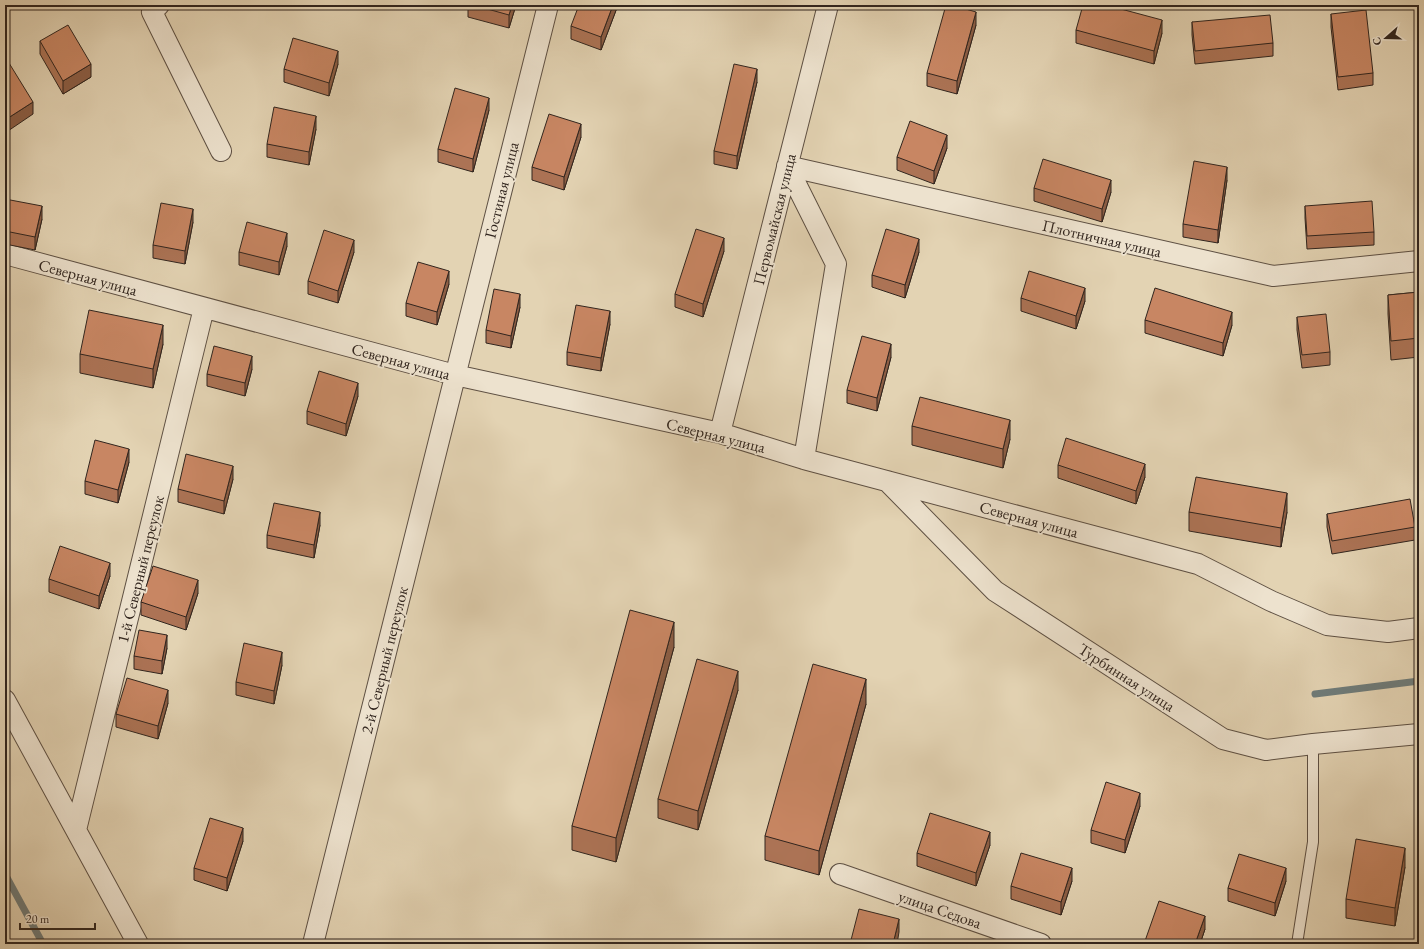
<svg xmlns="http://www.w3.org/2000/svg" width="1424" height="949" font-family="'EB Garamond',serif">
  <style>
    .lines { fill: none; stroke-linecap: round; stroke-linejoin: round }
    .stream { stroke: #6f7c7a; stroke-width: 7 }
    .lane-casing { stroke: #5e5043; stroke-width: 12 }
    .street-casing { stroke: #5e5043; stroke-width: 22 }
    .lane { stroke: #ede2ce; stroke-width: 10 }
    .street { stroke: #ede2ce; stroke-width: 20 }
    .wall { fill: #ac7355; stroke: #31251e }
    .shaded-wall { fill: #8c5e45; stroke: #31251e }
    .building { fill: #c88663; stroke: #31251e }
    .labels { text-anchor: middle; stroke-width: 3.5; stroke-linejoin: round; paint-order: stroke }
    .street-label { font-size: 16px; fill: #31251e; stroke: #ede2ce }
  </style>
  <rect width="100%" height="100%" fill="#e3d3b3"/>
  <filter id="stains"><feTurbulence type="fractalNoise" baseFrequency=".005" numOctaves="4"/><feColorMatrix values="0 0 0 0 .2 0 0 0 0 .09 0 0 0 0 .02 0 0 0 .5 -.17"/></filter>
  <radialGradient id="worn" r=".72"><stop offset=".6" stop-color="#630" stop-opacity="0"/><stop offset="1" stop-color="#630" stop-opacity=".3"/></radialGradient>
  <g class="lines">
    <path class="stream" d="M 1315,694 L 1419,681
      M 5,874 L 43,944"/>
    <g class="lane-casing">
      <path id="lane" d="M 1297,944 L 1313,842 L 1313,744"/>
    </g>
    <g class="street-casing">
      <path id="street" d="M 159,5 L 152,12 L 221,151
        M 787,166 L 1273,276 L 1419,261
        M 787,166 L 836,264 L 804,459
        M 5,254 L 455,375 L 720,433 L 804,459 L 1198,564 L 1271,601 L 1327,625 L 1388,632 L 1419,628
        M 720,433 L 828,5
        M 887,481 L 995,591 L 1223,739 L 1266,750 L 1313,744 L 1419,734
        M 5,700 L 138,944
        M 76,830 L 204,308
        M 840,874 L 1041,944
        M 313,944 L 548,5"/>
    </g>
    <use href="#lane" class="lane"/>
    <use href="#street" class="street"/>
  </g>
  <path class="wall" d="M 468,5 L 516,5 L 509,28 L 468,17 Z
    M 618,5 L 601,50 L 571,39 L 571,26 Z
    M 1331,14 L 1373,73 L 1373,85 L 1338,90 L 1331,27 Z
    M 1192,22 L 1273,43 L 1273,56 L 1195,64 L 1192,35 Z
    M 976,25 L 957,94 L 927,86 L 927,73 Z
    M 1076,30 L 1162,33 L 1154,64 L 1076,43 Z
    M 40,41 L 91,77 L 63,94 L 40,54 Z
    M 338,64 L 329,96 L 284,82 L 284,69 Z
    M 757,82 L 737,169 L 714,164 L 714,151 Z
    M 489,110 L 473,172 L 438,162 L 438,149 Z
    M 316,129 L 309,165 L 267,157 L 267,144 Z
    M 581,137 L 564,190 L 532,180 L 532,167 Z
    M 947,148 L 934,184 L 897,170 L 897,157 Z
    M 1227,180 L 1218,243 L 1183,237 L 1183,224 Z
    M 1034,188 L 1111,192 L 1102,222 L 1034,201 Z
    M 5,199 L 42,219 L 35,250 L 5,244 Z
    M 1305,206 L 1374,232 L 1374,245 L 1307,249 L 1305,218 Z
    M 193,222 L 185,264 L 153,258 L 153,245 Z
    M 287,246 L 279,275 L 239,265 L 239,252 Z
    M 724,251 L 703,317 L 675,307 L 675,294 Z
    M 354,252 L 338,303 L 308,294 L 308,281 Z
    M 919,252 L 905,298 L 872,287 L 872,275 Z
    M 449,284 L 437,325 L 406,316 L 406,303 Z
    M 1419,292 L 1419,357 L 1391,360 L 1388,314 L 1388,295 Z
    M 1021,298 L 1085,301 L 1076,329 L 1021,311 Z
    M 520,307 L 511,348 L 486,343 L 486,330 Z
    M 1297,317 L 1330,352 L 1330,365 L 1302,368 L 1297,330 Z
    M 1145,320 L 1232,325 L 1223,356 L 1145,333 Z
    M 610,324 L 601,371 L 567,365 L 567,352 Z
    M 163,344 L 153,388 L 80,373 L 80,354 Z
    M 891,357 L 877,411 L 847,403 L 847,390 Z
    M 252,369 L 245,396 L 207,386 L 207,374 Z
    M 358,396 L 346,436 L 307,424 L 307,411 Z
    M 912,426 L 1010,439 L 1003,468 L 912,445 Z
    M 129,462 L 118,503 L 85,494 L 85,481 Z
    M 1058,465 L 1145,477 L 1136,504 L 1058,478 Z
    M 233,479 L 224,514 L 178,502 L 178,489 Z
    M 1189,512 L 1287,512 L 1281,547 L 1189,531 Z
    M 1327,514 L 1415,527 L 1415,540 L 1332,554 L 1327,527 Z
    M 320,525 L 314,558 L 267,548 L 267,535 Z
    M 110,576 L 99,609 L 49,592 L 49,579 Z
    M 198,593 L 186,630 L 141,615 L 141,602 Z
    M 674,647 L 616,862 L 572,850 L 572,826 Z
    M 167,648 L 162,674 L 134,669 L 134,656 Z
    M 282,665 L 274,704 L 236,695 L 236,682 Z
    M 738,690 L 698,830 L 658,818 L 658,799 Z
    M 168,703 L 158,739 L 116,727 L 116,714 Z
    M 866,704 L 819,875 L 765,860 L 765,836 Z
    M 1140,806 L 1125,853 L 1091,843 L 1091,830 Z
    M 243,841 L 227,891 L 194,880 L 194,868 Z
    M 990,845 L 976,886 L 917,866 L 917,853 Z
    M 1405,867 L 1395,926 L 1346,918 L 1346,899 Z
    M 1072,881 L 1061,915 L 1011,899 L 1011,886 Z
    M 1286,881 L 1275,916 L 1228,901 L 1228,888 Z
    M 1205,929 L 1200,944 L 1145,944 L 1145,941 Z"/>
  <path class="shaded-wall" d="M 512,5 L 516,5 L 509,28 L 509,15 Z
    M 613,5 L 618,5 L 601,50 L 601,37 Z
    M 976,12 L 976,25 L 957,94 L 957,81 Z
    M 1162,20 L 1162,33 L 1154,64 L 1154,51 Z
    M 338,51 L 338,64 L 329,96 L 329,83 Z
    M 91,64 L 91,77 L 63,94 L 63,81 Z
    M 757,69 L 757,82 L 737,169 L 737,156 Z
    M 489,98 L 489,110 L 473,172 L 473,159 Z
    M 33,102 L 33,114 L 5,133 L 5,120 Z
    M 316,116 L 316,129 L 309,165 L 309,152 Z
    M 581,124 L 581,137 L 564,190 L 564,177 Z
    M 947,135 L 947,148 L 934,184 L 934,171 Z
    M 1227,167 L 1227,180 L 1218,243 L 1218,230 Z
    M 1111,180 L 1111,192 L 1102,222 L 1102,209 Z
    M 42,206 L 42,219 L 35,250 L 35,237 Z
    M 193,209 L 193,222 L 185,264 L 185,251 Z
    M 287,233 L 287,246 L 279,275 L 279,262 Z
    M 724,238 L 724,251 L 703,317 L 703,304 Z
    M 919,239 L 919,252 L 905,298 L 905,285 Z
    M 354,240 L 354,252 L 338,303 L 338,291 Z
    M 449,271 L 449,284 L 437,325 L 437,312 Z
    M 1085,288 L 1085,301 L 1076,329 L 1076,316 Z
    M 520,294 L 520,307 L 511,348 L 511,336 Z
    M 610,311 L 610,324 L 601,371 L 601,358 Z
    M 1232,312 L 1232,325 L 1223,356 L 1223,343 Z
    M 163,325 L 163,344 L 153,388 L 153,369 Z
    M 891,344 L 891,357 L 877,411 L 877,398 Z
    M 252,356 L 252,369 L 245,396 L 245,383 Z
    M 358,383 L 358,396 L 346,436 L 346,424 Z
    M 1010,420 L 1010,439 L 1003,468 L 1003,449 Z
    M 129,449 L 129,462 L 118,503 L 118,490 Z
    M 1145,464 L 1145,477 L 1136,504 L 1136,491 Z
    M 233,466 L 233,479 L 224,514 L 224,501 Z
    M 1287,493 L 1287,512 L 1281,547 L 1281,528 Z
    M 320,512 L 320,525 L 314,558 L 314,545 Z
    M 110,563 L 110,576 L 99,609 L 99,596 Z
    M 198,580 L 198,593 L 186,630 L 186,617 Z
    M 674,622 L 674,647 L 616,862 L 616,838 Z
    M 167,635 L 167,648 L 162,674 L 162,661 Z
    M 282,652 L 282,665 L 274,704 L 274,691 Z
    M 738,671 L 738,690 L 698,830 L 698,811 Z
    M 866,679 L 866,704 L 819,875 L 819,851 Z
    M 168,690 L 168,703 L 158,739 L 158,726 Z
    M 1140,793 L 1140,806 L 1125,853 L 1125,840 Z
    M 243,828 L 243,841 L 227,891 L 227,878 Z
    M 990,832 L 990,845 L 976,886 L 976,873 Z
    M 1405,848 L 1405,867 L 1395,926 L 1395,908 Z
    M 1072,868 L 1072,881 L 1061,915 L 1061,902 Z
    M 1286,868 L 1286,881 L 1275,916 L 1275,903 Z
    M 1205,916 L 1205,929 L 1200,944 L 1195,944 Z
    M 899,919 L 899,932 L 897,944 L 893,944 Z"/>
  <path class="building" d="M 473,5 L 512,5 L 509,15 Z
    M 579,5 L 613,5 L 601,37 L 571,26 Z
    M 946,5 L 952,5 L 976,12 L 957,81 L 927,73 Z
    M 1083,5 L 1106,5 L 1162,20 L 1154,51 L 1076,30 Z
    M 1366,10 L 1373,73 L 1338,77 L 1331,14 Z
    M 1270,15 L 1273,43 L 1195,51 L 1192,22 Z
    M 68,25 L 91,64 L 63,81 L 40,41 Z
    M 293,38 L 338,51 L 329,83 L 284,69 Z
    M 9,63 L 33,102 L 5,120 L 5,66 Z
    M 734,64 L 757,69 L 737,156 L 714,151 Z
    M 455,88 L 489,98 L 473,159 L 438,149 Z
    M 274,107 L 316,116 L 309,152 L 267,144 Z
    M 549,114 L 581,124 L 564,177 L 532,167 Z
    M 910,121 L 947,135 L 934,171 L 897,157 Z
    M 1043,159 L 1111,180 L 1102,209 L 1034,188 Z
    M 1194,161 L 1227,167 L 1218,230 L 1183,224 Z
    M 5,199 L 42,206 L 35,237 L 5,231 Z
    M 1372,201 L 1374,232 L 1307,236 L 1305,206 Z
    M 161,203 L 193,209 L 185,251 L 153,245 Z
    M 247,222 L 287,233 L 279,262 L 239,252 Z
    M 696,229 L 724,238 L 703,304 L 675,294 Z
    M 886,229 L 919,239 L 905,285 L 872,275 Z
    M 324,230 L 354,240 L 338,291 L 308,281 Z
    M 418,262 L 449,271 L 437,312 L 406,303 Z
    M 1029,271 L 1085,288 L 1076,316 L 1021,298 Z
    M 1155,288 L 1232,312 L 1223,343 L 1145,320 Z
    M 494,289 L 520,294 L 511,336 L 486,330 Z
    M 1419,292 L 1419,338 L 1391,341 L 1388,295 Z
    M 576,305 L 610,311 L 601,358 L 567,352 Z
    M 89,310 L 163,325 L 153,369 L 80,354 Z
    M 1326,314 L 1330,352 L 1302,355 L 1297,317 Z
    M 862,336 L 891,344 L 877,398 L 847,390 Z
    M 214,346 L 252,356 L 245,383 L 207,374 Z
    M 319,371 L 358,383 L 346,424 L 307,411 Z
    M 920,397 L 1010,420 L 1003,449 L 912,426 Z
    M 1066,438 L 1145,464 L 1136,491 L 1058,465 Z
    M 95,440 L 129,449 L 118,490 L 85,481 Z
    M 186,454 L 233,466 L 224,501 L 178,489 Z
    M 1196,477 L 1287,493 L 1281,528 L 1189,512 Z
    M 1410,499 L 1415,527 L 1332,541 L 1327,514 Z
    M 274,503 L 320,512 L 314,545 L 267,535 Z
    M 60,546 L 110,563 L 99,596 L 49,579 Z
    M 153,566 L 198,580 L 186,617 L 141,602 Z
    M 630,610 L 674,622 L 616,838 L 572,826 Z
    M 139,630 L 167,635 L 162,661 L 134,656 Z
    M 244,643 L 282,652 L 274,691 L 236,682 Z
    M 697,659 L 738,671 L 698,811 L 658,799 Z
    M 813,664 L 866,679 L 819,851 L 765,836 Z
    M 127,678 L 168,690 L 158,726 L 116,714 Z
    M 1106,782 L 1140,793 L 1125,840 L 1091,830 Z
    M 930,813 L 990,832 L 976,873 L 917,853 Z
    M 210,818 L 243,828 L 227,878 L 194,868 Z
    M 1356,839 L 1405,848 L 1395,908 L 1346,899 Z
    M 1021,853 L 1072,868 L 1061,902 L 1011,886 Z
    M 1239,854 L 1286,868 L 1275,903 L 1228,888 Z
    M 1159,901 L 1205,916 L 1195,944 L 1155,944 L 1145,941 Z
    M 859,909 L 899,919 L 893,944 L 850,944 Z
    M 922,941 L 930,944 L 921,944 Z"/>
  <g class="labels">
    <g class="street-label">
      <text transform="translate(501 190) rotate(-76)" y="6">Гостиная улица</text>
      <text transform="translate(774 219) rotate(-76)" y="6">Первомайская улица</text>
      <text transform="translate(1102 238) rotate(13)" y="6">Плотничная улица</text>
      <text transform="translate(88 277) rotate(15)" y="6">Северная улица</text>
      <text transform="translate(401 361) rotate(15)" y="6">Северная улица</text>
      <text transform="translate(716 435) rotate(14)" y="6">Северная улица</text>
      <text transform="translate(1029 519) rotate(15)" y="6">Северная улица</text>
      <text transform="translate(140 569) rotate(-76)" y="6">1-й Северный переулок</text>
      <text transform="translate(384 660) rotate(-76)" y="6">2-й Северный переулок</text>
      <text transform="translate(1127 677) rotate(33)" y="6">Турбинная улица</text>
      <text transform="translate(940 909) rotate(19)" y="6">улица Седова</text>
    </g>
  </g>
  <rect width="1424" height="949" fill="none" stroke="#e3d3b3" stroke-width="20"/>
  <rect x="6" y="6" width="1412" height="937" fill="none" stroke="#31251e" stroke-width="2"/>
  <rect x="10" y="10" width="1404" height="929" fill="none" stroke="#31251e"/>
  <g transform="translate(1386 38) rotate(250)" stroke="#ede2ce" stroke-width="3" paint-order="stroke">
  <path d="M0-3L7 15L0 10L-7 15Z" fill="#31251e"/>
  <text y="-6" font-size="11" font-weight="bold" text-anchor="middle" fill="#31251e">С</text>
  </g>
  <path d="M20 923v6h75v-6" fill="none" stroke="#31251e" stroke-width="2"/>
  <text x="26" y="923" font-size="12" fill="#31251e" stroke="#ede2ce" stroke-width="3" paint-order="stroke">20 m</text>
  <rect width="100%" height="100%" filter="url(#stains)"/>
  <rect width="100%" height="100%" fill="url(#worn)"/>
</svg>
